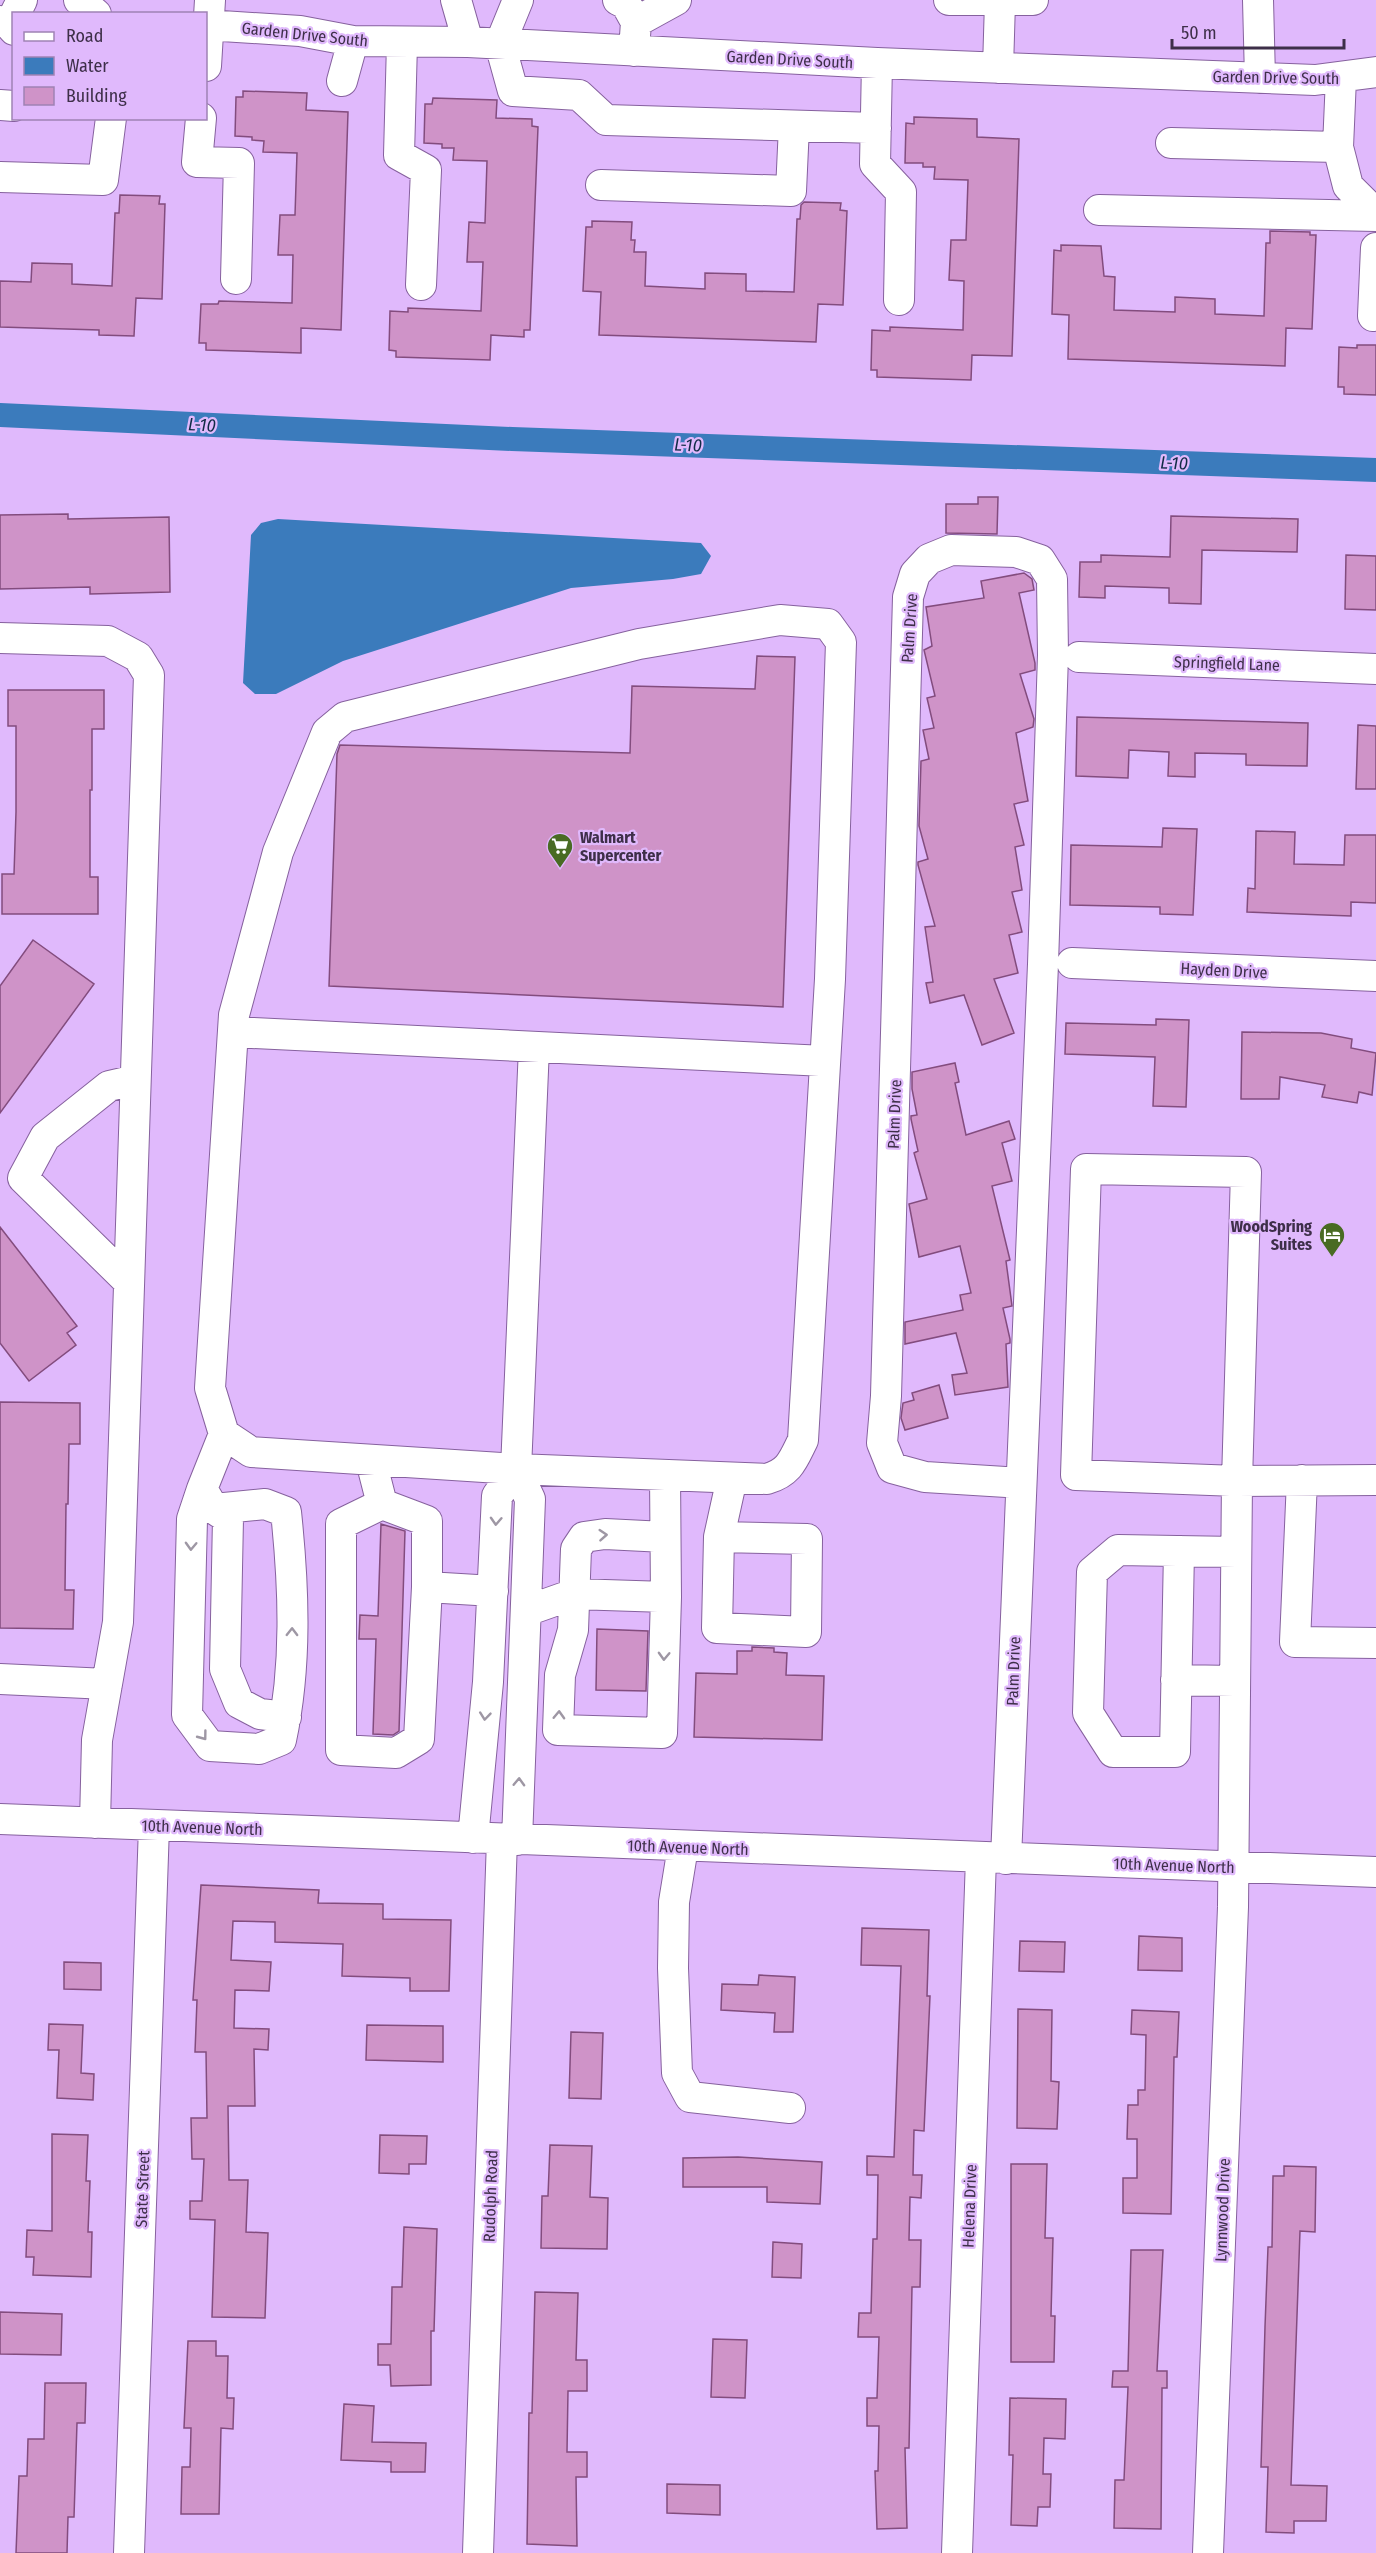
<svg xmlns="http://www.w3.org/2000/svg" width="1376" height="2553" font-family="'Fira Sans Condensed',sans-serif">
  <style>
    .water { fill: #3b7bbc }
    .lines { fill: none; stroke-linecap: round; stroke-linejoin: round }
    .canal { stroke: #3b7bbc; stroke-width: 24 }
    .building { fill: #cf93c8; stroke: #834c7e; stroke-width: 1.5 }
    .minor-casing { stroke: #86619e; stroke-width: 32 }
    .minor { stroke: #fff; stroke-width: 30 }
    .oneway { stroke: #9e97a4 }
    .labels { text-anchor: middle; stroke-width: 4.5; stroke-linejoin: round; paint-order: stroke }
    .street-label { font-size: 16px; fill: #3e2f49; stroke: #e0b9fc }
    .poi-label { font-size: 16px; font-weight: bold; fill: #3e2f49; stroke: #e0b9fc; text-anchor: start }
    .water-label { font-size: 18px; font-style: italic; fill: #112c47; stroke: #e0b9fc }
  </style>
  <rect width="100%" height="100%" fill="#e0b9fc"/>
  <path class="water" d="M 278,519 L 701,543 L 711,556 L 701,574 L 673,579 L 571,588 L 343,661 L 276,694 L 255,694 L 243,683 L 251,535 L 261,523 Z"/>
  <g class="lines">
    <path class="canal" d="M 0,415 L 512,439 L 1376,470"/>
  </g>
  <path class="building" d="M 243,91 L 307,93 L 306,110 L 348,112 L 341,330 L 301,328 L 301,353 L 206,350 L 206,343 L 199,343 L 201,304 L 218,304 L 219,301 L 292,303 L 293,255 L 278,255 L 280,215 L 295,215 L 297,153 L 263,152 L 264,141 L 252,140 L 252,137 L 235,136 L 236,97 L 243,97 Z
    M 433,98 L 497,100 L 496,118 L 532,119 L 532,126 L 538,127 L 530,330 L 524,330 L 524,337 L 491,335 L 490,360 L 396,357 L 396,351 L 389,350 L 390,311 L 408,312 L 408,308 L 481,311 L 483,262 L 467,262 L 469,222 L 485,223 L 487,161 L 453,160 L 454,148 L 442,148 L 442,144 L 424,143 L 425,104 L 432,104 Z
    M 914,117 L 977,119 L 977,137 L 1019,139 L 1012,356 L 972,355 L 971,380 L 877,377 L 877,370 L 871,370 L 872,330 L 890,331 L 890,327 L 963,330 L 964,281 L 949,280 L 951,240 L 966,240 L 968,180 L 934,179 L 935,167 L 923,167 L 923,163 L 905,163 L 906,123 L 914,124 Z
    M 120,195 L 160,196 L 159,204 L 165,204 L 162,299 L 136,298 L 134,336 L 99,335 L 99,330 L 0,327 L 0,281 L 31,282 L 32,263 L 72,264 L 72,284 L 112,286 L 115,213 L 119,213 Z
    M 804,202 L 841,203 L 840,210 L 847,211 L 843,305 L 818,304 L 816,342 L 599,335 L 601,292 L 583,291 L 586,227 L 592,227 L 592,221 L 632,222 L 631,240 L 635,240 L 634,252 L 646,252 L 645,286 L 705,289 L 705,273 L 746,274 L 746,291 L 794,292 L 797,219 L 800,219 L 801,205 Z
    M 1270,231 L 1310,232 L 1310,235 L 1316,235 L 1312,329 L 1286,328 L 1285,366 L 1068,359 L 1069,315 L 1052,314 L 1054,250 L 1061,251 L 1061,245 L 1101,246 L 1104,276 L 1115,277 L 1114,310 L 1175,312 L 1175,297 L 1215,299 L 1215,314 L 1264,316 L 1266,243 L 1270,243 Z
    M 1357,345 L 1376,345 L 1376,395 L 1344,394 L 1344,387 L 1338,387 L 1339,347 L 1357,348 Z
    M 978,497 L 998,497 L 997,534 L 946,533 L 946,504 L 978,504 Z
    M 68,514 L 68,519 L 169,517 L 170,592 L 90,594 L 90,587 L 0,589 L 0,515 Z
    M 1171,516 L 1298,519 L 1297,552 L 1202,550 L 1201,604 L 1169,603 L 1169,588 L 1105,586 L 1105,598 L 1079,597 L 1080,562 L 1101,562 L 1101,555 L 1170,557 Z
    M 1346,555 L 1376,556 L 1376,610 L 1345,609 Z
    M 1024,573 L 1032,579 L 1034,590 L 1019,593 L 1035,663 L 1035,670 L 1020,674 L 1034,719 L 1033,727 L 1016,733 L 1028,801 L 1014,804 L 1024,845 L 1015,847 L 1022,890 L 1012,892 L 1022,932 L 1009,935 L 1018,973 L 994,979 L 1014,1033 L 982,1045 L 964,995 L 930,1003 L 926,983 L 933,982 L 925,927 L 935,926 L 918,865 L 918,862 L 928,859 L 919,826 L 921,761 L 929,759 L 923,730 L 934,728 L 927,698 L 935,696 L 924,650 L 932,646 L 926,607 L 984,598 L 981,581 Z
    M 757,656 L 795,657 L 783,1007 L 329,986 L 337,754 L 340,745 L 630,753 L 632,686 L 755,689 Z
    M 8,690 L 104,690 L 104,729 L 92,729 L 92,790 L 90,790 L 90,877 L 98,877 L 98,914 L 2,914 L 2,874 L 14,874 L 16,812 L 16,726 L 8,726 Z
    M 1077,717 L 1308,723 L 1307,766 L 1246,765 L 1246,754 L 1195,753 L 1195,777 L 1168,776 L 1169,752 L 1129,750 L 1128,778 L 1076,776 Z
    M 1358,725 L 1376,726 L 1376,789 L 1356,789 Z
    M 1163,828 L 1197,829 L 1193,915 L 1160,914 L 1160,907 L 1070,905 L 1071,845 L 1162,847 Z
    M 1256,831 L 1295,832 L 1294,864 L 1344,865 L 1345,835 L 1376,835 L 1376,903 L 1351,902 L 1351,916 L 1247,912 L 1248,888 L 1255,889 Z
    M 33,940 L 94,984 L 0,1113 L 0,986 Z
    M 1156,1019 L 1189,1020 L 1186,1107 L 1153,1106 L 1155,1057 L 1065,1054 L 1066,1023 L 1156,1025 Z
    M 1242,1032 L 1321,1033 L 1352,1039 L 1351,1048 L 1376,1053 L 1372,1095 L 1359,1092 L 1357,1103 L 1322,1097 L 1325,1085 L 1280,1077 L 1279,1099 L 1241,1099 Z
    M 955,1063 L 959,1082 L 955,1083 L 966,1135 L 1009,1121 L 1015,1139 L 1002,1143 L 1012,1181 L 992,1186 L 1010,1260 L 1006,1261 L 1012,1306 L 1003,1308 L 1010,1339 L 1010,1343 L 1006,1344 L 1008,1387 L 955,1395 L 952,1375 L 967,1373 L 956,1333 L 905,1344 L 905,1322 L 963,1310 L 960,1295 L 971,1293 L 960,1246 L 919,1257 L 909,1204 L 927,1199 L 914,1153 L 918,1151 L 911,1119 L 911,1116 L 917,1115 L 912,1089 L 912,1072 Z
    M 0,1227 L 77,1326 L 67,1333 L 76,1345 L 29,1381 L 0,1343 Z
    M 939,1385 L 948,1418 L 905,1430 L 901,1418 L 903,1403 L 914,1400 L 912,1393 Z
    M 0,1402 L 80,1403 L 80,1444 L 69,1444 L 68,1504 L 66,1504 L 65,1590 L 74,1590 L 73,1629 L 0,1628 Z
    M 381,1524 L 405,1531 L 399,1731 L 393,1735 L 373,1734 L 376,1639 L 359,1639 L 360,1615 L 378,1616 Z
    M 597,1629 L 648,1631 L 646,1691 L 596,1690 Z
    M 752,1647 L 774,1648 L 774,1652 L 787,1653 L 786,1675 L 824,1676 L 822,1740 L 694,1737 L 696,1673 L 737,1674 L 737,1651 L 752,1651 Z
    M 201,1885 L 319,1890 L 318,1903 L 383,1904 L 383,1919 L 451,1920 L 449,1991 L 410,1991 L 410,1978 L 342,1976 L 343,1944 L 275,1942 L 275,1922 L 233,1921 L 231,1960 L 271,1962 L 269,1991 L 235,1990 L 234,2028 L 269,2029 L 268,2050 L 254,2049 L 255,2106 L 228,2106 L 229,2180 L 248,2180 L 246,2232 L 268,2233 L 265,2318 L 212,2317 L 215,2220 L 190,2219 L 190,2201 L 202,2201 L 204,2159 L 192,2159 L 191,2118 L 207,2118 L 206,2052 L 195,2052 L 197,2000 L 193,2000 Z
    M 862,1928 L 929,1930 L 927,1996 L 930,1996 L 924,2131 L 914,2130 L 913,2175 L 922,2175 L 921,2198 L 910,2197 L 909,2240 L 921,2240 L 920,2287 L 912,2287 L 909,2448 L 905,2448 L 907,2528 L 877,2529 L 875,2471 L 878,2471 L 879,2426 L 867,2426 L 867,2398 L 877,2398 L 879,2337 L 858,2337 L 859,2313 L 871,2313 L 873,2239 L 877,2239 L 878,2175 L 867,2175 L 867,2156 L 894,2157 L 901,1966 L 861,1965 Z
    M 1139,1936 L 1182,1938 L 1182,1971 L 1138,1970 Z
    M 1020,1941 L 1065,1942 L 1064,1972 L 1019,1971 Z
    M 64,1962 L 101,1963 L 101,1990 L 64,1989 Z
    M 759,1975 L 795,1977 L 793,2032 L 774,2032 L 775,2013 L 721,2010 L 722,1984 L 758,1985 Z
    M 1018,2009 L 1052,2010 L 1051,2081 L 1059,2082 L 1057,2129 L 1017,2128 Z
    M 1132,2010 L 1179,2012 L 1177,2057 L 1174,2057 L 1171,2214 L 1123,2213 L 1123,2178 L 1137,2178 L 1137,2139 L 1127,2139 L 1128,2105 L 1138,2105 L 1138,2090 L 1145,2090 L 1146,2035 L 1131,2034 Z
    M 49,2024 L 83,2025 L 81,2073 L 94,2074 L 93,2100 L 57,2098 L 59,2050 L 48,2050 Z
    M 367,2025 L 443,2026 L 443,2062 L 366,2060 Z
    M 571,2032 L 603,2033 L 601,2099 L 569,2098 Z
    M 52,2134 L 88,2135 L 86,2181 L 90,2181 L 88,2232 L 92,2232 L 91,2277 L 33,2275 L 34,2257 L 26,2257 L 27,2230 L 52,2231 Z
    M 380,2135 L 427,2136 L 426,2164 L 409,2164 L 409,2174 L 379,2173 Z
    M 550,2145 L 592,2146 L 590,2197 L 608,2198 L 607,2249 L 541,2248 L 542,2196 L 548,2196 Z
    M 738,2157 L 822,2162 L 820,2204 L 767,2202 L 767,2187 L 683,2187 L 683,2158 Z
    M 1011,2164 L 1047,2164 L 1045,2238 L 1053,2238 L 1051,2316 L 1055,2316 L 1054,2362 L 1011,2362 Z
    M 1284,2166 L 1316,2167 L 1315,2232 L 1300,2231 L 1291,2485 L 1327,2486 L 1326,2521 L 1294,2521 L 1294,2533 L 1266,2532 L 1268,2467 L 1261,2467 L 1265,2327 L 1268,2247 L 1272,2247 L 1273,2176 L 1284,2176 Z
    M 404,2227 L 437,2229 L 434,2331 L 431,2331 L 431,2385 L 391,2386 L 390,2365 L 378,2365 L 378,2344 L 391,2344 L 392,2287 L 402,2287 Z
    M 773,2242 L 802,2244 L 801,2278 L 772,2277 Z
    M 1131,2250 L 1163,2250 L 1157,2371 L 1167,2371 L 1167,2388 L 1162,2388 L 1161,2529 L 1114,2528 L 1115,2480 L 1124,2480 L 1128,2387 L 1112,2387 L 1113,2371 L 1128,2371 Z
    M 535,2292 L 578,2293 L 576,2360 L 587,2360 L 587,2391 L 568,2391 L 567,2452 L 587,2452 L 587,2477 L 576,2477 L 577,2546 L 527,2544 L 529,2413 L 532,2413 Z
    M 0,2312 L 62,2314 L 61,2355 L 0,2354 Z
    M 713,2339 L 747,2340 L 745,2398 L 711,2397 Z
    M 188,2341 L 216,2341 L 216,2356 L 228,2356 L 227,2398 L 234,2398 L 233,2429 L 221,2428 L 219,2514 L 181,2514 L 182,2467 L 190,2467 L 191,2428 L 184,2428 Z
    M 45,2383 L 86,2383 L 85,2423 L 77,2423 L 74,2517 L 68,2517 L 67,2553 L 16,2553 L 19,2476 L 27,2476 L 28,2439 L 44,2439 Z
    M 1010,2398 L 1066,2399 L 1065,2439 L 1044,2438 L 1043,2474 L 1051,2474 L 1050,2507 L 1038,2507 L 1037,2526 L 1011,2525 L 1013,2455 L 1009,2455 Z
    M 344,2404 L 374,2406 L 372,2442 L 426,2443 L 425,2472 L 391,2472 L 391,2462 L 341,2460 Z
    M 667,2484 L 720,2485 L 720,2515 L 667,2513 Z"/>
  <g class="lines">
    <g class="minor-casing">
      <path id="minor" d="M 79,0 L 96,14
        M 456,0 L 468,42
        M 518,0 L 500,44 L 513,91 L 579,95 L 606,120 L 876,128
        M 618,0 L 626,4 L 636,22
        M 949,0 L 1033,0
        M 1258,0 L 1260,78
        M 15,14 L 22,0
        M 0,21 L 9,24 L 14,30
        M 206,25 L 300,31 L 353,41 L 468,42 L 877,63 L 1315,80 L 1376,72
        M 402,43 L 399,155 L 426,170 L 421,285
        M 634,51 L 636,22 L 676,0
        M 877,63 L 875,164 L 901,192 L 899,300
        M 206,66 L 210,0
        M 998,68 L 1000,2
        M 1341,78 L 1338,147 L 1348,186 L 1376,214
        M 342,81 L 353,41
        M 0,105 L 14,106
        M 201,118 L 197,162 L 239,163 L 236,279
        M 1171,143 L 1338,147
        M 0,177 L 103,180 L 111,118
        M 601,185 L 791,191 L 794,126
        M 1099,210 L 1376,216
        M 1373,316 L 1376,248
        M 780,620 L 828,624 L 841,642 L 830,979 L 803,1440 C 793,1460 790,1472 767,1479 L 516,1469 L 251,1452 L 224,1434 L 210,1388 L 234,1015 L 278,852 L 327,732 L 345,717 L 639,644 Z
        M 0,638 L 108,641 L 138,657 L 149,675 L 118,1622 L 97,1740 L 95,1823
        M 1079,657 L 1376,669
        M 1072,963 L 1376,976
        M 233,1032 L 825,1061
        M 128,1281 L 23,1178 L 45,1137 L 109,1086 L 135,1080
        M 224,1434 L 202,1489 L 214,1509 L 228,1518 L 225,1669 L 239,1703 L 260,1714 L 286,1717
        M 371,1461 L 382,1504 L 427,1521 L 427,1587 L 419,1739 L 396,1753 L 341,1750 L 341,1524 L 382,1504
        M 665,1475 L 666,1597 L 662,1733 L 558,1730 L 560,1675 L 573,1630 L 576,1549 L 584,1537 L 605,1534 L 665,1537
        M 1302,1480 L 1295,1642 L 1376,1643
        M 202,1489 L 192,1519 L 187,1715 L 210,1746 L 259,1749 L 281,1740 C 297,1665 294,1588 286,1512 L 265,1504 L 214,1509
        M 719,1537 L 807,1539 L 806,1632 L 717,1628 L 719,1537 L 732,1478
        M 1179,1551 L 1175,1752 L 1113,1752 L 1088,1713 L 1092,1572 L 1118,1550 L 1236,1552
        M 427,1587 L 493,1591
        M 526,1611 L 574,1594 L 666,1597
        M 0,1679 L 107,1684
        M 1176,1680 L 1234,1681
        M 0,1819 L 1376,1872
        M 473,1838 L 488,1682 L 497,1496 L 516,1469
        M 517,1840 L 530,1499 L 516,1469 L 534,1047
        M 683,1847 L 674,1902 L 673,1968 L 677,2073 L 690,2097 L 790,2108
        M 1006,1859 L 1043,964 L 1053,655 L 1052,579 L 1040,560 L 1016,552 L 951,550 L 929,559 L 915,574 L 908,597 L 886,1396 L 882,1443 L 892,1468 L 925,1477 L 1021,1483
        M 129,2553 L 154,1826
        M 478,2553 L 502,1839
        M 957,2553 L 981,1858
        M 1208,2553 L 1233,1907 L 1237,1481 L 1246,1172 L 1086,1169 L 1076,1475 L 1237,1481 L 1376,1480"/>
    </g>
    <use href="#minor" class="minor"/>
  </g>
  <defs><path id="oneway-chevron" d="M-2-3.5L2.5 0L-2 3.5" fill="none" stroke-width="1.6" stroke-linecap="round" stroke-linejoin="round" transform="scale(1.5)"/></defs>
  <g class="oneway">
    <use href="#oneway-chevron" transform="translate(496 1521) rotate(93)"/>
    <use href="#oneway-chevron" transform="translate(603 1535) rotate(-4)"/>
    <use href="#oneway-chevron" transform="translate(191 1546) rotate(92)"/>
    <use href="#oneway-chevron" transform="translate(292 1632) rotate(-89)"/>
    <use href="#oneway-chevron" transform="translate(664 1656) rotate(92)"/>
    <use href="#oneway-chevron" transform="translate(559 1715) rotate(-88)"/>
    <use href="#oneway-chevron" transform="translate(485 1716) rotate(96)"/>
    <use href="#oneway-chevron" transform="translate(203 1736) rotate(53)"/>
    <use href="#oneway-chevron" transform="translate(519 1782) rotate(-88)"/>
  </g>
  <defs>
    <g id="supermarket-pin" transform="scale(1.35)"><path d="M0 17L-7.5 6A9.5 9.5 0 1 1 7.5 6Z" fill="#496b23" stroke="#e0b9fc"/><path d="M-6-5.5h2.5l.6 2H6L4.5 2H-2.5L-4.4-4H-6ZM-1.5 3.2a1.3 1.3 0 1 0 .1 0ZM3 3.2a1.3 1.3 0 1 0 .1 0Z" fill="#fff"/></g>
    <g id="hotel-pin" transform="scale(1.35)"><path d="M0 17L-7.5 6A9.5 9.5 0 1 1 7.5 6Z" fill="#496b23" stroke="#e0b9fc"/><path d="M-6-4.5h1.5V1H6V5H4.5V3h-9V5H-6ZM-4 0a1.8 1.8 0 1 1 3.6 0ZM.5 0V-2.5h3Q6-2.5 6 0Z" fill="#fff"/></g>
  </defs>
  <g fill-rule="evenodd">
    <use href="#supermarket-pin" x="560" y="846"/>
    <use href="#hotel-pin" x="1332" y="1235"/>
  </g>
  <g class="labels">
    <g class="street-label">
      <text transform="translate(305 34) rotate(6)" y="6">Garden Drive South</text>
      <text transform="translate(790 59) rotate(3)" y="6">Garden Drive South</text>
      <text transform="translate(1276 77) rotate(1)" y="6">Garden Drive South</text>
      <text transform="translate(909 628) rotate(-86)" y="6">Palm Drive</text>
      <text transform="translate(1227 663) rotate(2)" y="6">Springfield Lane</text>
      <text transform="translate(1224 970) rotate(3)" y="6">Hayden Drive</text>
      <text transform="translate(894 1114) rotate(-88)" y="6">Palm Drive</text>
      <text transform="translate(1013 1671) rotate(-88)" y="6">Palm Drive</text>
      <text transform="translate(202 1827) rotate(2)" y="6">10th Avenue North</text>
      <text transform="translate(688 1847) rotate(2)" y="6">10th Avenue North</text>
      <text transform="translate(1174 1865) rotate(2)" y="6">10th Avenue North</text>
      <text transform="translate(142 2189) rotate(-88)" y="6">State Street</text>
      <text transform="translate(490 2196) rotate(-88)" y="6">Rudolph Road</text>
      <text transform="translate(969 2206) rotate(-88)" y="6">Helena Drive</text>
      <text transform="translate(1222 2210) rotate(-88)" y="6">Lynnwood Drive</text>
    </g>
    <g class="poi-label">
      <text x="580" y="843">Walmart<tspan x="580" dy="18">Supercenter</tspan></text>
      <text x="1312" y="1232" text-anchor="end">WoodSpring<tspan x="1312" dy="18">Suites</tspan></text>
    </g>
    <g class="water-label">
      <text transform="translate(202 425) rotate(3)" y="6">L-10</text>
      <text transform="translate(688 445) rotate(2)" y="6">L-10</text>
      <text transform="translate(1174 463) rotate(2)" y="6">L-10</text>
    </g>
  </g>
  <rect x="12" y="12" width="195" height="108" fill="#e0b9fc" stroke="#9f82b4" stroke-width="1.5"/>
  <rect x="24" y="32" width="30" height="9" fill="#ffffff" stroke="#9f82b4" stroke-width="1.5"/>
  <text x="66" y="42" font-size="18" fill="#3e2f49">Road</text>
  <rect x="24" y="57" width="30" height="18" fill="#3b7bbc" stroke="#9f82b4" stroke-width="1.5"/>
  <text x="66" y="72" font-size="18" fill="#3e2f49">Water</text>
  <rect x="24" y="87" width="30" height="18" fill="#cf93c8" stroke="#9f82b4" stroke-width="1.5"/>
  <text x="66" y="102" font-size="18" fill="#3e2f49">Building</text>
  <path d="M1172 39v9h172v-9" fill="none" stroke="#3e2f49" stroke-width="3"/>
  <text x="1181" y="39" font-size="18" fill="#3e2f49" stroke="#e0b9fc" stroke-width="4.5" paint-order="stroke">50 m</text>
</svg>
